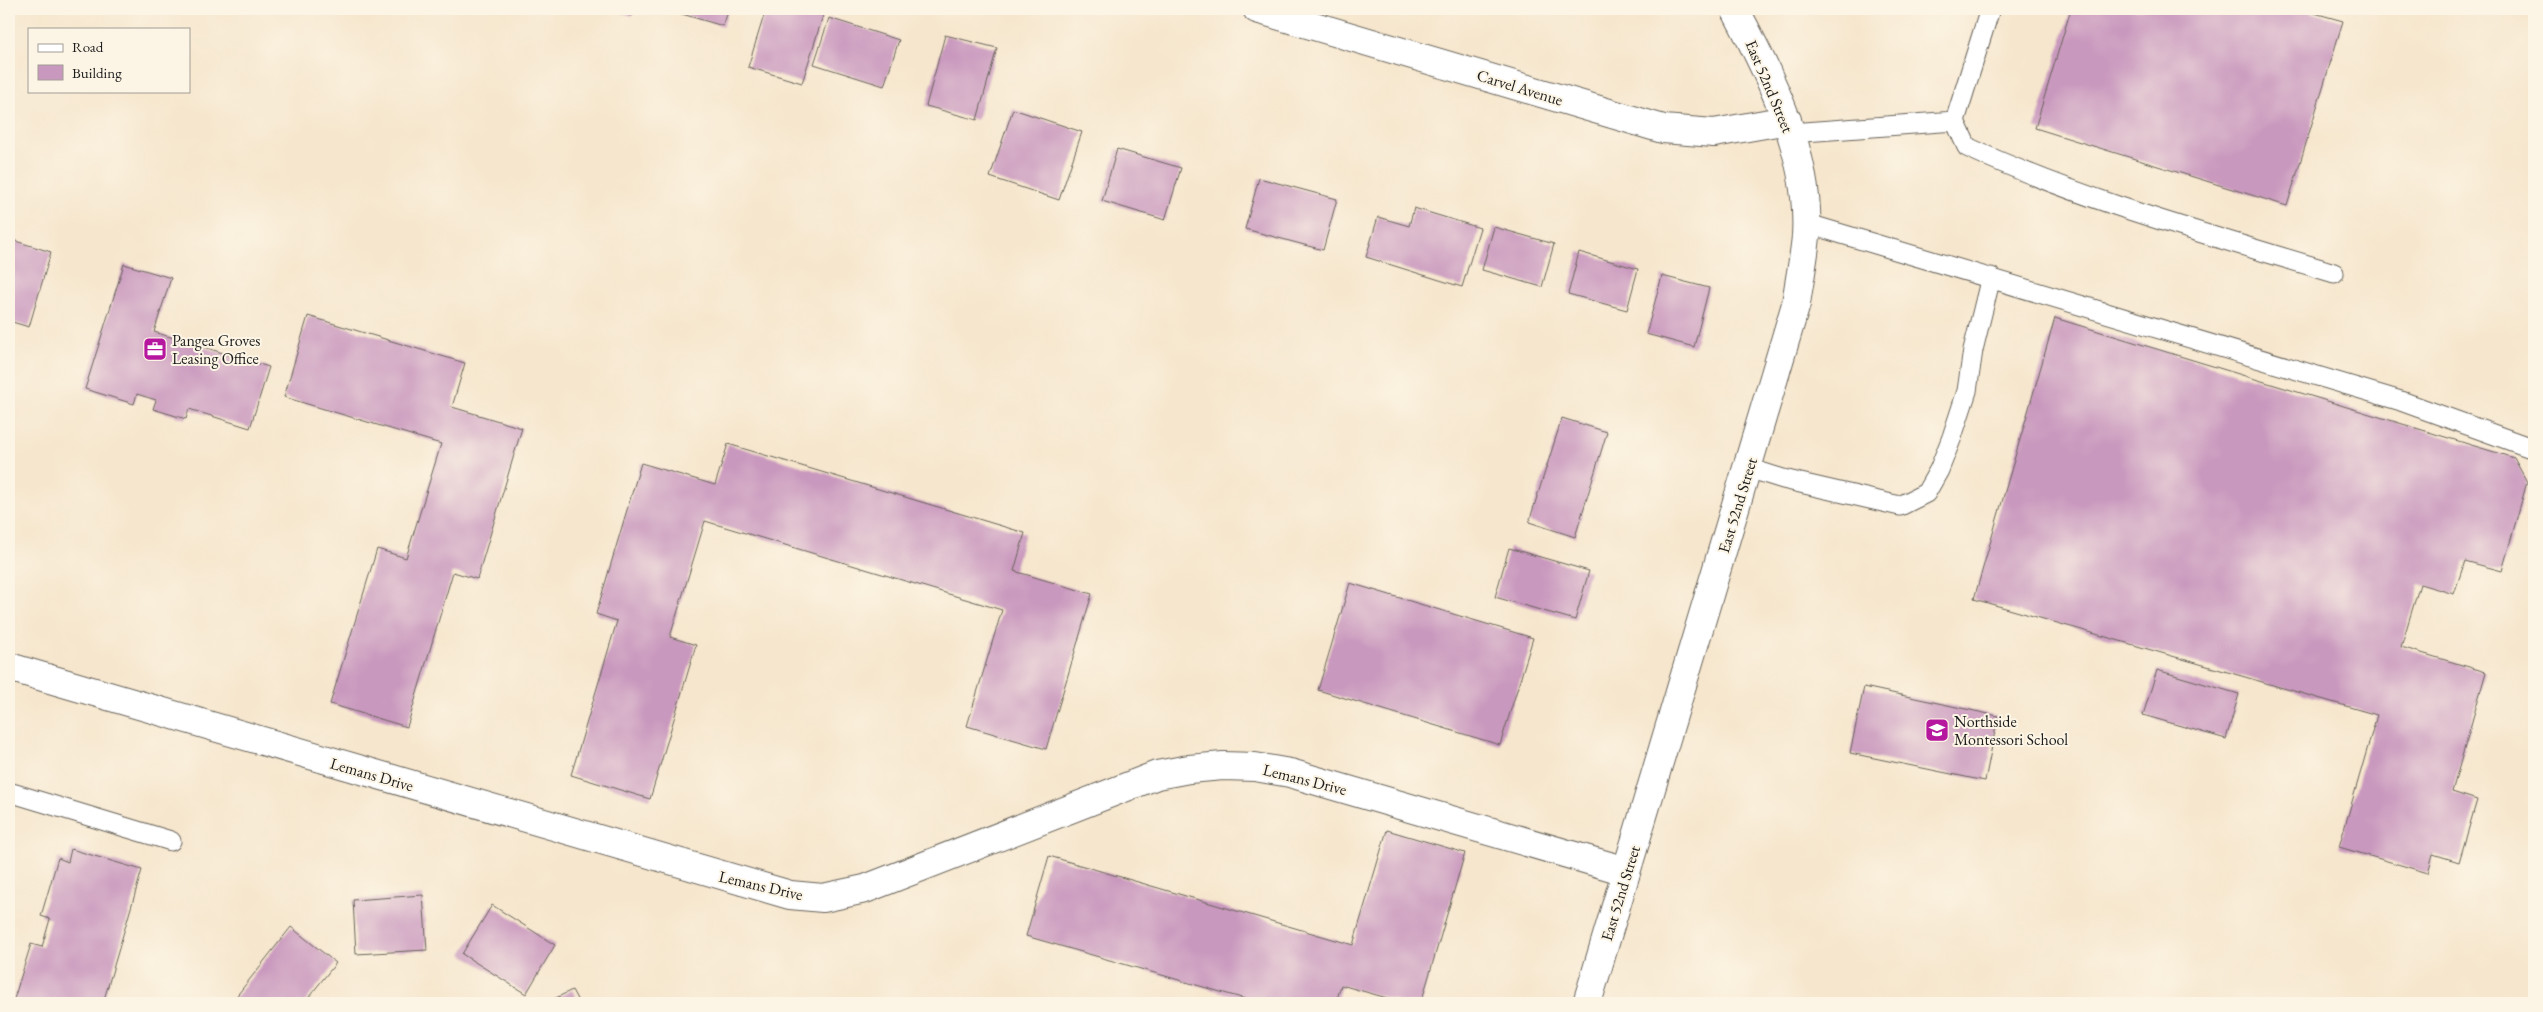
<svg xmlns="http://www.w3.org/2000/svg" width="2543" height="1012" font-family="'EB Garamond',serif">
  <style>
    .building { fill: #c998be }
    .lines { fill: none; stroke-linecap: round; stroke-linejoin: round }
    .service-casing { stroke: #68635a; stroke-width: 21 }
    .minor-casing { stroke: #68635a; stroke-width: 30 }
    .tertiary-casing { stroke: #68635a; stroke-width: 30 }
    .service { stroke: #fff; stroke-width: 19 }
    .minor { stroke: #fff; stroke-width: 28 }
    .tertiary { stroke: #fff; stroke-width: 28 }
    .labels { text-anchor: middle; stroke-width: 4; stroke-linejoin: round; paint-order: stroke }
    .street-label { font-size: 16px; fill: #1c1c1c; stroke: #fcf5e5 }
    .poi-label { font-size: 16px; fill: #1c1c1c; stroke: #fcf5e5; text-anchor: start }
  </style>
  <rect width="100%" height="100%" fill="#fcf5e5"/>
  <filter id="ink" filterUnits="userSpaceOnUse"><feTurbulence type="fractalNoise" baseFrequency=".02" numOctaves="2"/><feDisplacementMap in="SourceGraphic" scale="10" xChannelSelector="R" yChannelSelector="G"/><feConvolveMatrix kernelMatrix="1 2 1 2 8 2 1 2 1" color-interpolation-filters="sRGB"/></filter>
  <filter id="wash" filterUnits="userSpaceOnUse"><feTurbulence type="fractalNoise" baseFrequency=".0096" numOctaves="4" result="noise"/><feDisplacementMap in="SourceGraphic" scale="20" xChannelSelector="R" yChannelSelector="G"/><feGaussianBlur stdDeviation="1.12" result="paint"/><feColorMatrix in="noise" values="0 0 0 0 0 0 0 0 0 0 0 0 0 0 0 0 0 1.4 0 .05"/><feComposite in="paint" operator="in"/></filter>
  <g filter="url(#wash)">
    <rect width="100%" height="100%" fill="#f6e6cd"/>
    <g id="blocks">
      <path class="building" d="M 609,9 L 634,9 L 632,16 Z
        M 665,9 L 729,9 L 723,26 Z
        M 766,9 L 825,9 L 802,83 L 748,67 Z
        M 2071,9 L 2300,9 L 2343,21 L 2287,206 L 2035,128 Z
        M 829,18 L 899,40 L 884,86 L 814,64 Z
        M 945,35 L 997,48 L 977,120 L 926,106 Z
        M 1013,109 L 1082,132 L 1059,200 L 990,177 Z
        M 1117,149 L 1181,168 L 1165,220 L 1102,201 Z
        M 1259,178 L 1337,199 L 1323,250 L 1245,229 Z
        M 1414,208 L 1480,228 L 1462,287 L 1366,257 L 1378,217 L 1409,226 Z
        M 1494,227 L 1554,244 L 1542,287 L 1482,270 Z
        M 9,239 L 51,252 L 29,327 L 9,321 Z
        M 1579,252 L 1638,269 L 1627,310 L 1568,294 Z
        M 124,264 L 171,278 L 154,332 L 269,367 L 250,428 L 189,409 L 186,419 L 153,409 L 156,400 L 137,394 L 134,404 L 85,389 Z
        M 1662,276 L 1709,288 L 1694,347 L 1646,334 Z
        M 308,316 L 465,363 L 452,407 L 522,428 L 477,579 L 453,572 L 407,727 L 330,704 L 377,549 L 406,558 L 441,444 L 284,397 Z
        M 2055,318 L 2514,458 L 2527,482 L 2502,571 L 2465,561 L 2454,594 L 2420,584 L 2401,647 L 2486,672 L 2452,792 L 2477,800 L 2459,862 L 2433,854 L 2428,873 L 2339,847 L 2377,715 L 1974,599 Z
        M 1562,418 L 1607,432 L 1575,537 L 1529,522 Z
        M 728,444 L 1025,533 L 1014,571 L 1092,594 L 1046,749 L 967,726 L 1002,610 L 705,521 L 670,637 L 696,645 L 650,799 L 571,775 L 617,621 L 596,614 L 641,463 L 715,485 Z
        M 1509,548 L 1589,571 L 1575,620 L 1495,597 Z
        M 1350,583 L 1533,638 L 1500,745 L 1318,690 Z
        M 2157,670 L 2239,694 L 2226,739 L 2143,715 Z
        M 1864,687 L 1998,716 L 1985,781 L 1850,753 Z
        M 1387,830 L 1465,853 L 1421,1003 L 1405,1003 L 1341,985 L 1336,1003 L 1259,1003 L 1026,936 L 1049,856 L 1353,945 Z
        M 71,849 L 142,870 L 103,1003 L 25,1003 L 14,999 L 31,944 L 42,947 L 50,919 L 41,916 L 58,858 L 68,862 Z
        M 423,895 L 427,950 L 356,954 L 353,900 Z
        M 492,905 L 555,945 L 526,994 L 462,954 Z
        M 291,927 L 336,963 L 304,1003 L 241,1003 L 235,998 Z
        M 572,990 L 579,1003 L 546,1003 Z"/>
    </g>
  </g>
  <g filter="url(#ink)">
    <use href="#blocks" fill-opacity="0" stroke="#68635a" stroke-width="1"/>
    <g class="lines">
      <g class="service-casing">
        <path id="service" d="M 1955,121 L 1990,9
          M 1790,133 L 1955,121 L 1967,147 C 2084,201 2210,235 2334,273
          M 1805,223 L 2401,401 L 2534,449
          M 1748,468 L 1783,479 L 1900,506 L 1926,493 L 1939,470 L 1952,437 L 1967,391 L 1973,350 L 1991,277
          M 9,792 L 171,841"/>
      </g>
      <g class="minor-casing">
        <path id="minor" d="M 1257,9 L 1663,129 L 1714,133 L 1787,120
          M 9,667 L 790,895 L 823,898 L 865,889 L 1157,775 L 1189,769 L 1223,766 L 1255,767 L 1290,773 L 1626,871"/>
      </g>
      <g class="tertiary-casing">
        <path id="tertiary" d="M 1587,1003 L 1796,304 C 1799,282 1804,259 1806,236 C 1811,157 1771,77 1735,9"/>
      </g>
      <use href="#service" class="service"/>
      <use href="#minor" class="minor"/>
      <use href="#tertiary" class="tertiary"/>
    </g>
  </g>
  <defs>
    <g id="office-square" transform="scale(1.25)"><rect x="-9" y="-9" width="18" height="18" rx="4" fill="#b5179e" stroke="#fcf5e5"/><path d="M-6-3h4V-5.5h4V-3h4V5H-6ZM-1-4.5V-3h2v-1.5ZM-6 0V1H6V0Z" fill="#fff"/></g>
    <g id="school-square" transform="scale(1.25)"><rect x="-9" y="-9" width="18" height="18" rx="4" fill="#b5179e" stroke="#fcf5e5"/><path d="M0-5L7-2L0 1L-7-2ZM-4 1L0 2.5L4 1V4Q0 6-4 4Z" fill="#fff"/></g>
  </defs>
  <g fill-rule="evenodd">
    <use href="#office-square" x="155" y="349"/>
    <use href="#school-square" x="1937" y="730"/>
  </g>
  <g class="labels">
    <g class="street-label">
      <text transform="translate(1770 86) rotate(67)" y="6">East 52nd Street</text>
      <text transform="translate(1520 87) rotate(17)" y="6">Carvel Avenue</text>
      <text transform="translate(1737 505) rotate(-73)" y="6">East 52nd Street</text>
      <text transform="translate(372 774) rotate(16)" y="6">Lemans Drive</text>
      <text transform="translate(1305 779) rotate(14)" y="6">Lemans Drive</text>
      <text transform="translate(761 885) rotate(13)" y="6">Lemans Drive</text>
      <text transform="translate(1620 893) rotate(-73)" y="6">East 52nd Street</text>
    </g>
    <g class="poi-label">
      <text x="172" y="346">Pangea Groves<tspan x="172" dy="18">Leasing Office</tspan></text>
      <text x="1954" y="727">Northside<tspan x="1954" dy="18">Montessori School</tspan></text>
    </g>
  </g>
  <rect width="2543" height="1012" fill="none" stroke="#fcf5e5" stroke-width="30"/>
  <rect x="28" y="28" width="162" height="65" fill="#fcf5e5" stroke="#a29e95"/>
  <rect x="38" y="44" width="25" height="8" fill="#ffffff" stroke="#a29e95"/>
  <text x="72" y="52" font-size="15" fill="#1c1c1c">Road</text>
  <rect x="38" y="65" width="25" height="15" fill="#c998be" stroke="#a29e95"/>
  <text x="72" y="78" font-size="15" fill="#1c1c1c">Building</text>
</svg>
